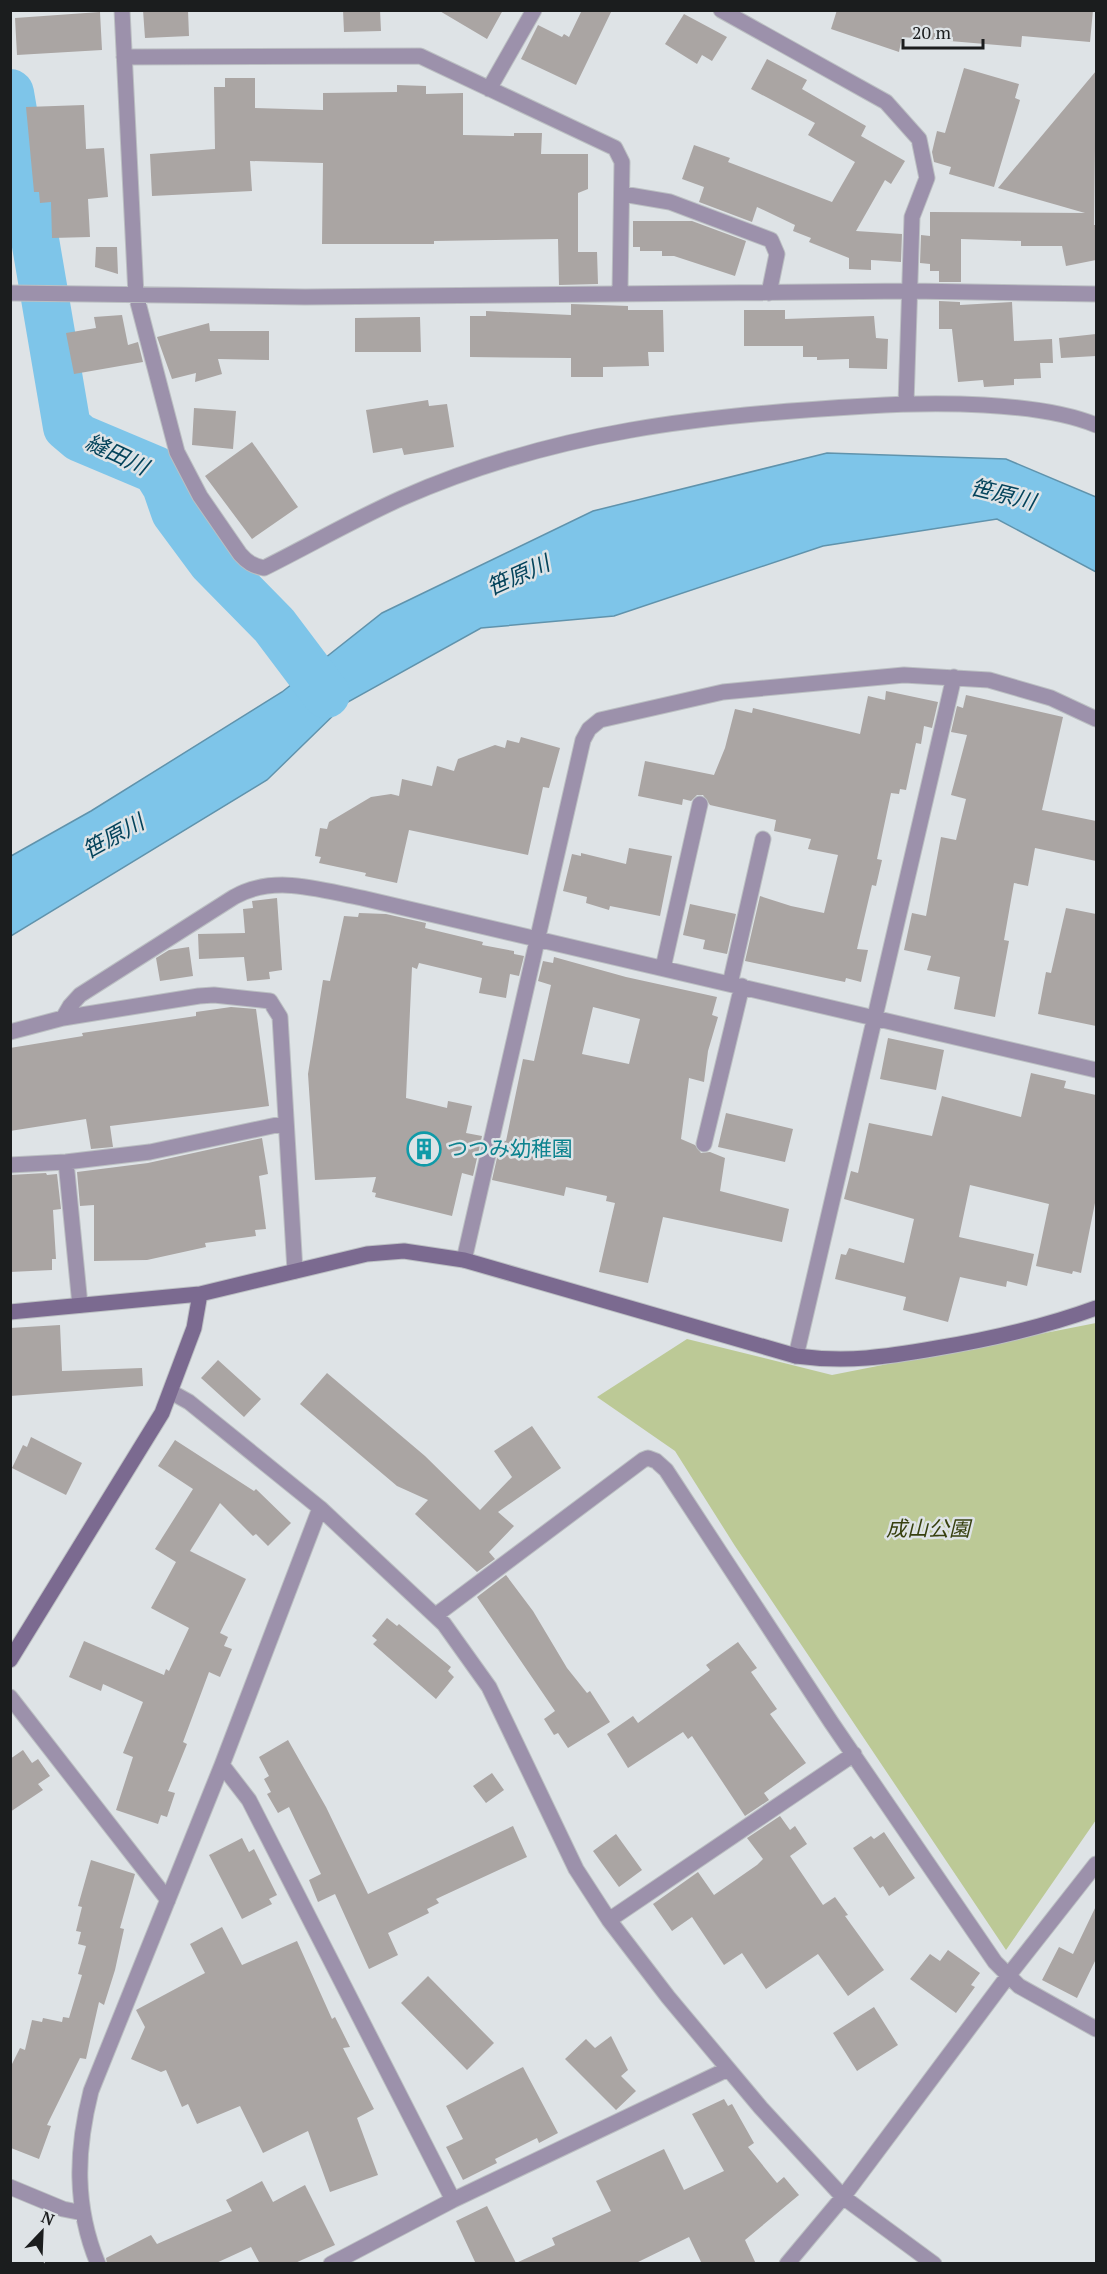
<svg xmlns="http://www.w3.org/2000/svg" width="1107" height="2274" font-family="'PT Serif','Noto Sans JP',serif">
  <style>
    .green { fill: #bcc996 }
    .water { fill: #7ec5e9; stroke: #6093ac; stroke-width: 1.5 }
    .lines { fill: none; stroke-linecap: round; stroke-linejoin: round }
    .river { stroke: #7ec5e9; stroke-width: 48 }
    .building { fill: #aaa5a3; fill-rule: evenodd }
    .street-casing { stroke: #bbbfc2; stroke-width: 17 }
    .secondary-casing { stroke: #bbbfc2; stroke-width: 17 }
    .street { stroke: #9c91ab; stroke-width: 15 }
    .secondary { stroke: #7b6a90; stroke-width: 15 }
    .labels { text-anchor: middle; stroke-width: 5; stroke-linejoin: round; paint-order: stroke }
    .culture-label { font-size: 21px; fill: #0d838f; stroke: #dee3e6; text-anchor: start }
    .park-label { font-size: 21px; font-style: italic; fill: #37400f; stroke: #dee3e6 }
    .water-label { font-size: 22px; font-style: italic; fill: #04435b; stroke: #dee3e6 }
  </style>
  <rect width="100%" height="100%" fill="#dee3e6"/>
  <path class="green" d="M 1096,1323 L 1096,1820 L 1006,1950 L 735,1546 L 675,1451 L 597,1397 L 687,1339 L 832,1375 Z"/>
  <path class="water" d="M 827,453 L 1006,459 L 1096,497 L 1096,572 L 997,519 L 823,546 L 614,616 L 481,628 L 346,703 L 267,780 L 11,936 L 11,856 L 91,811 L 282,692 L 382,613 L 593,511 Z"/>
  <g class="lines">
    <path class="river" d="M 10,93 L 67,427 L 80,438 L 156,470 L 166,486 L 175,512 L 212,562 L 274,625 L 326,694"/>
  </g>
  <path class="building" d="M 143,10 L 188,10 L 189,36 L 145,38 Z
    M 343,10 L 380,10 L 381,31 L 344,32 Z
    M 438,10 L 503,10 L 487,39 Z
    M 582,10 L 612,10 L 576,85 L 521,59 L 538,25 L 562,37 L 564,34 L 569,37 Z
    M 837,10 L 1093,10 L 1090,42 L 1022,36 L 1021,47 L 902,37 L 899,52 L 831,29 Z
    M 100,12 L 102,50 L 17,55 L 15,18 Z
    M 684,14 L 727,37 L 712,61 L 702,55 L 697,64 L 665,44 Z
    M 767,59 L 807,80 L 802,89 L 866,126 L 861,136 L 905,161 L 891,184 L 885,180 L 856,231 L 902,234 L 901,262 L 871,260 L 871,270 L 849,269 L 849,258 L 809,242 L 811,238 L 793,231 L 795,225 L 757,207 L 752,222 L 699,202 L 704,187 L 682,179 L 694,145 L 730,158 L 728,162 L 832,202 L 855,162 L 808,135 L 815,123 L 751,89 Z
    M 964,68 L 1019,84 L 1015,98 L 1020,100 L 994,187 L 949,174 L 951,167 L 934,162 L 932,152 L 937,131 L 945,133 Z
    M 1096,71 L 1094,225 L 1096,225 L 1096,260 L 1066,266 L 1062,246 L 1021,246 L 1021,241 L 961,239 L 961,282 L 939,282 L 939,271 L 930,271 L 930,264 L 920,263 L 921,235 L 930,236 L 930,212 L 1085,213 L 998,188 Z
    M 225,78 L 255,78 L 255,108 L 323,110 L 323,93 L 397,92 L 397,85 L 426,86 L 426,94 L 463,93 L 463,135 L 514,136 L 514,133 L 542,133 L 541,154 L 588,154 L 588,189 L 578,193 L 578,252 L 597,252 L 598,284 L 559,285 L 558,239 L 434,241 L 434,244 L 322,244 L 323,163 L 250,161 L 252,191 L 152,196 L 150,154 L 215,149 L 214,87 L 225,87 Z
    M 84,105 L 86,149 L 104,148 L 108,197 L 88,199 L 90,237 L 52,238 L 51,202 L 40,203 L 39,192 L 34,192 L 26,107 Z
    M 633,221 L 692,221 L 746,241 L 735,276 L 674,256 L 662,256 L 662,251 L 640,251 L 640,247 L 633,247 Z
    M 96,247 L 117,247 L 118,274 L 95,267 Z
    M 939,301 L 960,302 L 960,305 L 1012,302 L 1014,341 L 1052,339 L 1053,363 L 1040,363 L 1041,378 L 1014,379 L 1014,385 L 984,387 L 983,380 L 958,382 L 952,329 L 939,329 Z
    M 571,304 L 628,306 L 628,310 L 663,310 L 664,352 L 648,352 L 649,366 L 603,367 L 603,377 L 571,377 L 571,358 L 470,357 L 470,316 L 486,316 L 486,311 L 571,315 Z
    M 744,310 L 785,310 L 785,319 L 874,316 L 876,338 L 888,339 L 887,369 L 849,368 L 849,359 L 817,360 L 817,357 L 803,357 L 803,346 L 744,346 Z
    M 122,315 L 128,345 L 138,342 L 143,362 L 74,374 L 66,333 L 96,328 L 94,317 Z
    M 420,317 L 421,352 L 355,352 L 355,318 Z
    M 209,323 L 210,331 L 269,331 L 269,360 L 218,359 L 222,374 L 195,382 L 196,373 L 172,379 L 157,337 Z
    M 1096,334 L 1096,356 L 1061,358 L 1059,338 Z
    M 428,400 L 429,406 L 447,404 L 454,447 L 404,455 L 402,448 L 373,453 L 366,410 Z
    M 194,408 L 236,411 L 233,449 L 192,445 Z
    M 252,442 L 298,507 L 252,539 L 205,476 Z
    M 886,691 L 938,702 L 932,728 L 924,726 L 921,744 L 916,743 L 906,790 L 900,789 L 899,794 L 891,793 L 877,859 L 882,860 L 876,886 L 872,885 L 857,949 L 868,950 L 861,982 L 846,978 L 845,982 L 745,961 L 760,896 L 791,906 L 824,913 L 838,855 L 808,849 L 811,839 L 774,831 L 776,820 L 710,805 L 703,795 L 697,795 L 691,801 L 683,799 L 682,805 L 638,796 L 645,761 L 714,775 L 725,748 L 735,709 L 752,713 L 753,708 L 860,734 L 868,696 L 885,700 Z
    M 966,695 L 1063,717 L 1042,810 L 1096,821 L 1096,861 L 1035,848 L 1028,886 L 1014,883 L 1004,940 L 1009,941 L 995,1017 L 954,1009 L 960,977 L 927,970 L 931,956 L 904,950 L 912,913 L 926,916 L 941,837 L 956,840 L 966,799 L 951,795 L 967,735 L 951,732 L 957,706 L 963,708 Z
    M 521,737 L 560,748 L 549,788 L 543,787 L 528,855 L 409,830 L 397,883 L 365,876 L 366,873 L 319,863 L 321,857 L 315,856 L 320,828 L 327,829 L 329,822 L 371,797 L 391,794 L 399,796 L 402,779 L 432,786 L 437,766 L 454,771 L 458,759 L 495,745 L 505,748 L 507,740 L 519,743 Z
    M 629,848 L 672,856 L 660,916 L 610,906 L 609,910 L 586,903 L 587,897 L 563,891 L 572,854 L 581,856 L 581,853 L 626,864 Z
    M 277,898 L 282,970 L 269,972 L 270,979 L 247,981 L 244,957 L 199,959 L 198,934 L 245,933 L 243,909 L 253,908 L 252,901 Z
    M 690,904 L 736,914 L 727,954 L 703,949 L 705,940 L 683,935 Z
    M 1066,908 L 1096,914 L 1096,1026 L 1038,1014 L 1046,972 L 1051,973 Z
    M 359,913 L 386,914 L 426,923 L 425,928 L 483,942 L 482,945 L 514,951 L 514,954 L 524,956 L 519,976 L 510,974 L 506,998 L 479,993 L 482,978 L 419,963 L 417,969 L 412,967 L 406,1098 L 447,1108 L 448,1101 L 472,1106 L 466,1133 L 482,1136 L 473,1176 L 462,1173 L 452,1216 L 375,1197 L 376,1193 L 372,1192 L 376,1177 L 315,1180 L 308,1074 L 323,980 L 330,981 L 344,916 L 358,917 Z
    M 189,947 L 193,976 L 160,981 L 156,958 L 169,950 Z
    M 554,957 L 626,977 L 717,997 L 712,1015 L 718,1017 L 708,1051 L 704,1082 L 689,1078 L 681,1139 L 695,1145 L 701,1153 L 710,1152 L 725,1158 L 720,1191 L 789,1209 L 782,1242 L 663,1217 L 648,1283 L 599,1272 L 615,1203 L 606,1201 L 607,1196 L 566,1187 L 564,1196 L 492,1180 L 501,1140 L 506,1141 L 523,1059 L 534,1061 L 551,985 L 538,981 L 543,961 L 553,963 ZM 593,1007 L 640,1019 L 629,1064 L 582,1054 Z
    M 231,1007 L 256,1009 L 269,1106 L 110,1126 L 113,1147 L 91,1149 L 86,1119 L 10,1131 L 10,1048 L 83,1036 L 82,1033 L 196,1016 L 196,1012 Z
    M 888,1038 L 944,1050 L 936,1090 L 880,1079 Z
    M 1031,1073 L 1066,1081 L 1064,1088 L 1096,1095 L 1096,1198 L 1081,1273 L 1073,1271 L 1072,1274 L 1036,1266 L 1049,1204 L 970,1185 L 959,1237 L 1034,1254 L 1027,1286 L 1007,1281 L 1006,1287 L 960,1277 L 948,1322 L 903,1310 L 906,1297 L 835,1279 L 841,1254 L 846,1255 L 849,1248 L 904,1263 L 914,1219 L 844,1199 L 851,1171 L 858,1173 L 869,1123 L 932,1136 L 942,1096 L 1021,1117 Z
    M 726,1113 L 793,1129 L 785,1162 L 718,1147 Z
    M 262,1138 L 268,1174 L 259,1176 L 266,1229 L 255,1230 L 256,1236 L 205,1243 L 206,1247 L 147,1260 L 94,1261 L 94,1205 L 80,1206 L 77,1172 L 148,1163 Z
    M 46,1173 L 47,1175 L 57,1174 L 61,1209 L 53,1210 L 56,1259 L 52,1259 L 52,1270 L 10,1272 L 10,1175 Z
    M 60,1325 L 62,1371 L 142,1368 L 143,1386 L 10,1396 L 10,1328 Z
    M 218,1360 L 261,1399 L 244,1417 L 201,1378 Z
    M 327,1373 L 425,1456 L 480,1510 L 512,1477 L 494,1451 L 532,1426 L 561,1468 L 498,1512 L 514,1526 L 489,1552 L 495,1559 L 477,1572 L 415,1514 L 428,1500 L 397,1486 L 300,1404 Z
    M 31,1437 L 82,1463 L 66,1495 L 12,1468 L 23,1445 L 27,1447 Z
    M 175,1440 L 254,1491 L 256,1489 L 291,1523 L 268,1546 L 256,1534 L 253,1536 L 220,1503 L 190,1551 L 246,1579 L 220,1633 L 228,1637 L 224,1646 L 232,1649 L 220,1677 L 209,1672 L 183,1742 L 187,1744 L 168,1791 L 175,1793 L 167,1817 L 161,1815 L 158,1824 L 116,1810 L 133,1757 L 123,1753 L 143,1702 L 103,1684 L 101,1691 L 69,1677 L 84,1641 L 164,1675 L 166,1669 L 169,1671 L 189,1628 L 151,1608 L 176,1562 L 155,1549 L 193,1489 L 158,1466 Z
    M 506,1575 L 533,1611 L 567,1668 L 587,1693 L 590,1691 L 610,1722 L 568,1748 L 558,1733 L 554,1735 L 544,1719 L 555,1711 L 477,1597 Z
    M 387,1618 L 397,1626 L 399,1624 L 451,1667 L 448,1671 L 454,1677 L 436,1699 L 373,1644 L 377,1640 L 372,1636 Z
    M 738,1642 L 757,1668 L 751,1672 L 777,1709 L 770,1714 L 806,1763 L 764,1793 L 769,1800 L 745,1816 L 692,1736 L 688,1739 L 683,1732 L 628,1768 L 607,1734 L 633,1716 L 638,1723 L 710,1670 L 706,1665 Z
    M 288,1740 L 326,1807 L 368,1894 L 513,1826 L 527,1857 L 436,1899 L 439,1903 L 427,1909 L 429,1913 L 388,1933 L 398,1955 L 369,1969 L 335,1894 L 318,1902 L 309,1880 L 321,1874 L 289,1807 L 278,1813 L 267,1794 L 271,1792 L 264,1779 L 269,1776 L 259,1757 Z
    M 23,1750 L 32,1763 L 38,1759 L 50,1776 L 38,1784 L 43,1790 L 10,1812 L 10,1759 Z
    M 492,1773 L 504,1790 L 486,1803 L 473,1786 Z
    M 780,1816 L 790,1830 L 795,1826 L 807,1844 L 790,1856 L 823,1905 L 835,1897 L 848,1915 L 845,1916 L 884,1970 L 848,1996 L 818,1954 L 766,1989 L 742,1953 L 724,1965 L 692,1917 L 672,1931 L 653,1904 L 698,1872 L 714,1895 L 757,1865 L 763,1859 L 747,1838 Z
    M 884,1832 L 915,1878 L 889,1896 L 883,1886 L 880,1888 L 853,1848 L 871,1836 L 874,1839 Z
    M 616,1834 L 642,1870 L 619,1887 L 593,1851 Z
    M 242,1838 L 249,1852 L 254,1849 L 277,1895 L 269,1899 L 272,1904 L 242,1919 L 209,1855 Z
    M 91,1860 L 135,1874 L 120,1928 L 124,1929 L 115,1970 L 104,2005 L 99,2002 L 86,2059 L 80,2058 L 47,2125 L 51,2126 L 39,2159 L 11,2148 L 10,2068 L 20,2048 L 25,2050 L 32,2020 L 42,2022 L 43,2018 L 62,2022 L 63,2017 L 69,2018 L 82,1975 L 78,1974 L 86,1946 L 78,1944 L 81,1932 L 76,1931 L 82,1907 L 78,1906 Z
    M 1096,1906 L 1096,1959 L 1077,1998 L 1042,1980 L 1059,1947 L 1073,1954 Z
    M 222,1927 L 242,1965 L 297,1941 L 332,2019 L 335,2017 L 350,2047 L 343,2048 L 374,2109 L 357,2118 L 378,2175 L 330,2192 L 308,2131 L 263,2153 L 240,2106 L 197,2124 L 188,2104 L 182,2107 L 166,2070 L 161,2072 L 131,2059 L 145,2027 L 136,2010 L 205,1973 L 190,1944 Z
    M 948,1950 L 980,1973 L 971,1985 L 975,1987 L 956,2013 L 910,1979 L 930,1954 L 940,1961 Z
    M 428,1976 L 494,2043 L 467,2070 L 401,2003 Z
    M 874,2007 L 898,2045 L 857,2071 L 833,2033 Z
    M 611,2036 L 628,2070 L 621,2076 L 636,2091 L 616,2110 L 565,2059 L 586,2039 L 595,2048 Z
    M 523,2067 L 558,2133 L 539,2143 L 537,2138 L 495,2159 L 497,2163 L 463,2180 L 446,2147 L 463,2139 L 446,2106 Z
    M 724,2099 L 728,2106 L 732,2104 L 754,2143 L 748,2147 L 777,2183 L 784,2177 L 799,2195 L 745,2240 L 756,2264 L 702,2264 L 689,2237 L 634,2264 L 476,2264 L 456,2221 L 487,2206 L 516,2263 L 555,2245 L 552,2238 L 611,2211 L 596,2181 L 664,2149 L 684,2190 L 724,2171 L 692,2114 Z
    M 262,2181 L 273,2202 L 305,2185 L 335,2245 L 293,2264 L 260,2264 L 251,2247 L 214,2264 L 107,2264 L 106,2258 L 151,2235 L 157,2244 L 232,2211 L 226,2200 Z"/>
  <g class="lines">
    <g class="street-casing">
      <path id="street" d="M 122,10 L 136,295 L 177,452 L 200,496 L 240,554 C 247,562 253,566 264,568 C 310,545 355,519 402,498 C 554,431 703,415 867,406 C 931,402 1038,401 1096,425
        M 721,10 L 886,102 L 919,139 L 927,178 L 912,217 L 906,404
        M 124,57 L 420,56 L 615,148 L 622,162 L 620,292
        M 489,89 L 534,10
        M 623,194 L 670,202 L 771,240 L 777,254 L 769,293
        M 10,293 L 305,297 L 910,291 L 1096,294
        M 663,968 L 700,804
        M 730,984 L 763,839
        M 63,1018 L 70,1006 L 80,995 L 234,897 C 274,874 320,890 362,898 L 1096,1070
        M 10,1032 L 63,1018 L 199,996 L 214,995 L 270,1001 L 280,1017 L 295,1271
        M 704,1144 L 742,986
        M 66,1162 L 80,1305
        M 10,1165 L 66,1162 L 150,1152 L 286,1123
        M 464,1260 L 583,740 L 589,729 L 600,720 L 723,692 L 904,675 L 989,680 L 1051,698 L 1096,719
        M 796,1356 L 954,677
        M 171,1392 L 189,1402 L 320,1508 L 444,1624 L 489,1687 L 576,1869 L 609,1920 L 668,1997 L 761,2108 L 843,2197 L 934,2264
        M 436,1615 L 643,1460 L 648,1458 L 656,1461 L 666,1470 L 831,1722 L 995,1962 L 1019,1986 L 1096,2029
        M 10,1697 L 168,1900
        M 222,1765 L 249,1800 L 453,2200
        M 609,1920 L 854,1754
        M 10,2187 L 63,2209 L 83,2213
        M 98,2264 C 74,2206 76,2150 91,2091 L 222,1765 L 320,1508
        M 331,2264 L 453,2200 L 728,2069
        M 787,2264 L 843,2197 L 1008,1976 L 1096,1864"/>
    </g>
    <g class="secondary-casing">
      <path id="secondary" d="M 10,1312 L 200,1294 L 367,1254 L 404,1251 L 464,1260 L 796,1356 C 848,1363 885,1357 937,1348 C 991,1339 1044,1327 1096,1308
        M 10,1660 L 162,1413 L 194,1328 L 200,1294"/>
    </g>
    <use href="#street" class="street"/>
    <use href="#secondary" class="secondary"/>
  </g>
  <defs>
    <g id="building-ring" transform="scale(1.725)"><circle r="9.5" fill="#dee3e6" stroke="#0f9aa8" stroke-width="1.5"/><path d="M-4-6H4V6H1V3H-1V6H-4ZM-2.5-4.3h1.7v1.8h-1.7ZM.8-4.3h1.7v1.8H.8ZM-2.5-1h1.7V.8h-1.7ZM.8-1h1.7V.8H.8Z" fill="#0f9aa8"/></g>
  </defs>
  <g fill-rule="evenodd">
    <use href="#building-ring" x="424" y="1149"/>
  </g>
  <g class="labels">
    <g class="culture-label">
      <text x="447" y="1156">つつみ幼稚園</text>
    </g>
    <g class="park-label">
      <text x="928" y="1536">成山公園</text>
    </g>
    <g class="water-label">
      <text transform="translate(117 454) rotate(25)" y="8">縫田川</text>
      <text transform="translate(1003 494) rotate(14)" y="8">笹原川</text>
      <text transform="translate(518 575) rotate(-24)" y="8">笹原川</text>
      <text transform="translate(113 836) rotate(-29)" y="8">笹原川</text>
    </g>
  </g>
  <rect width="1107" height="2274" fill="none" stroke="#1b1d1e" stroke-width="24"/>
  <g transform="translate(42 2232) rotate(23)" stroke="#dee3e6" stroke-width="4.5" paint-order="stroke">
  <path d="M0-4.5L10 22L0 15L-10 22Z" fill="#1b1d1e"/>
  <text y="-9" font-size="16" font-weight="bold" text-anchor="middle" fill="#1b1d1e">N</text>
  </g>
  <path d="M903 39v9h80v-9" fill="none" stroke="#1b1d1e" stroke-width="3"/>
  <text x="912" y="39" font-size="18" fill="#1b1d1e" stroke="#dee3e6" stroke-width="4.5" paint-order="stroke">20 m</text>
</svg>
